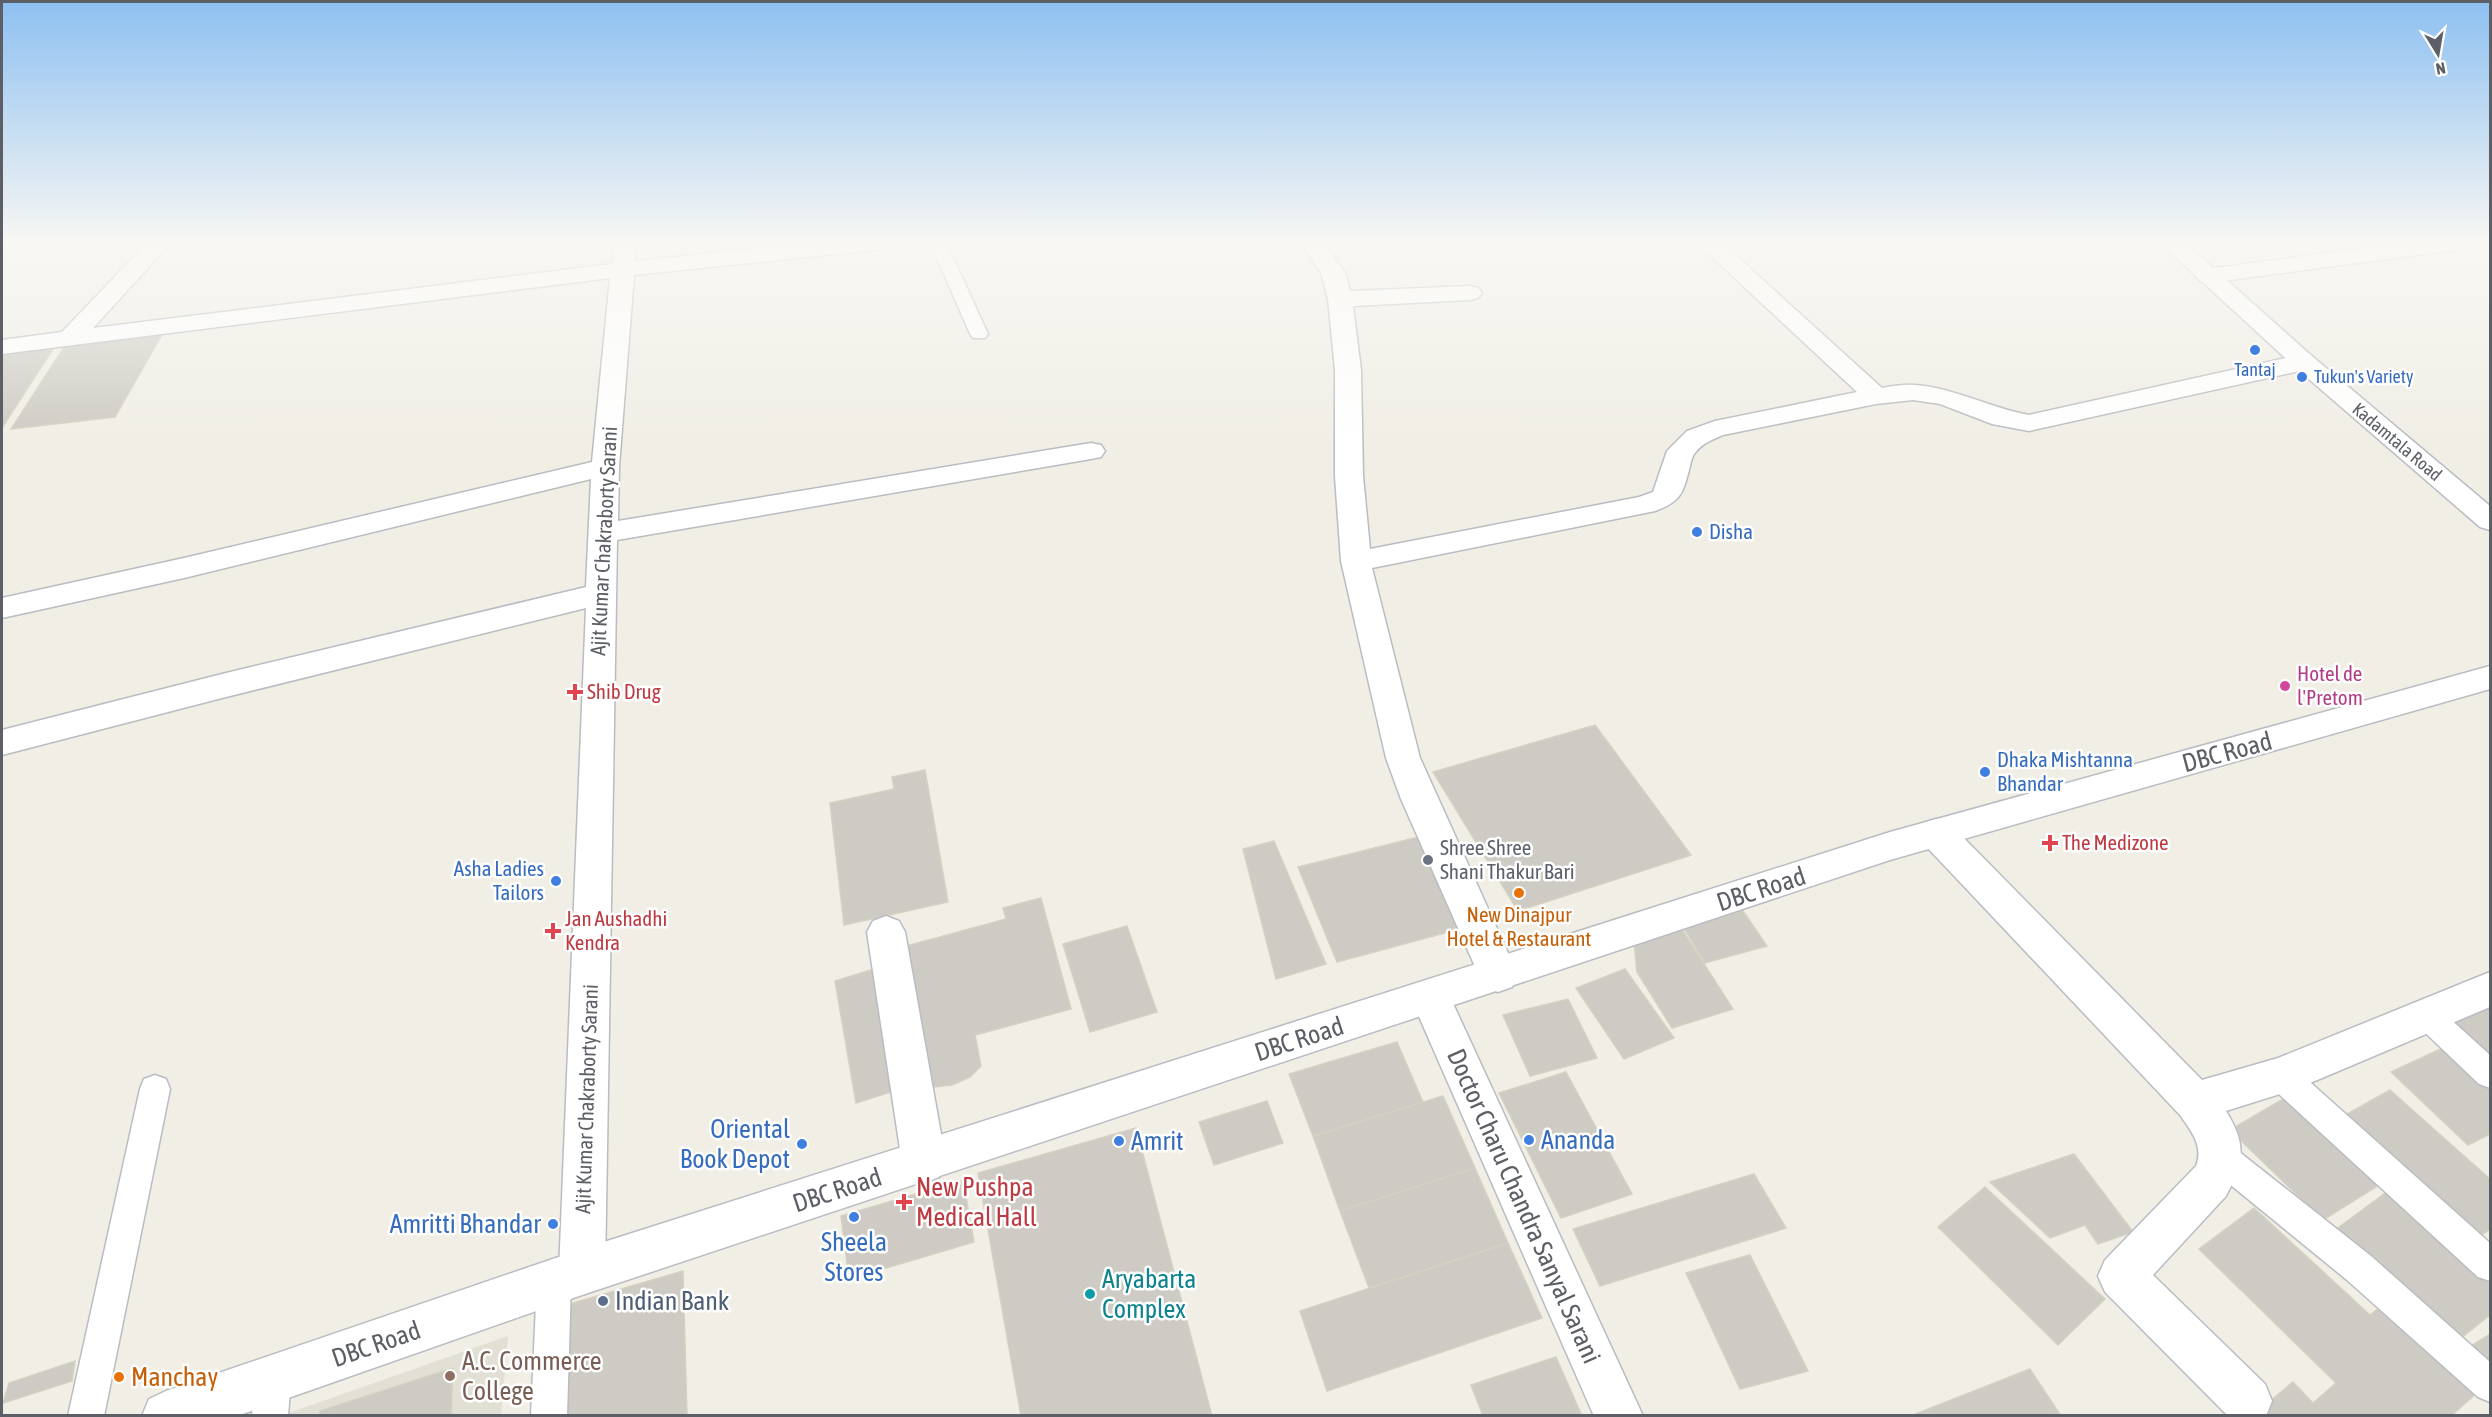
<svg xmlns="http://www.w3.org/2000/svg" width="2492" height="1417" font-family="'Asap Condensed',sans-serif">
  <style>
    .education { fill: #e2e0d5 }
    .building { fill: #cdcbc3; stroke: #d5d1c2; stroke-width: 1.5 }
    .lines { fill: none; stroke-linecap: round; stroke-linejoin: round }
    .service-casing { stroke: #b9bcc1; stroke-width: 3 }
    .minor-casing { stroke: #b9bcc1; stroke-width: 3 }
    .tertiary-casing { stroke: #b9bcc1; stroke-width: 3 }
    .secondary-casing { stroke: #babdc3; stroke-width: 3 }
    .service { fill: #fff; fill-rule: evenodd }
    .minor { fill: #fff; fill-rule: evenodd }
    .tertiary { fill: #fff; fill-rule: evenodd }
    .secondary { fill: #fff; fill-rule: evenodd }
    .shop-dot { fill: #3f7fe0; stroke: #fff; stroke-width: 2 }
    .hotel-dot { fill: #d1479c; stroke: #fff; stroke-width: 2 }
    .health-dot { fill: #e0444e; stroke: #fff; stroke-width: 2 }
    .worship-dot { fill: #6b7280; stroke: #fff; stroke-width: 2 }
    .food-dot { fill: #e8710a; stroke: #fff; stroke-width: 2 }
    .culture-dot { fill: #0f9aa8; stroke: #fff; stroke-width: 2 }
    .service-dot { fill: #5c6f8a; stroke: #fff; stroke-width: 2 }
    .education-dot { fill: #8d6e63; stroke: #fff; stroke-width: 2 }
    .labels { text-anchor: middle; stroke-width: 5; stroke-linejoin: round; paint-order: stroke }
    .far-shop-label { font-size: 18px; fill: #366cbe; stroke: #fff }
    .far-street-label { font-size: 18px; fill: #5c6066; stroke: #fff }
    .shop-label { font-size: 21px; fill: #366cbe; stroke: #fff; text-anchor: start }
    .street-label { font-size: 21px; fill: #5c6066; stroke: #fff }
    .hotel-label { font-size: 21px; fill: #b23c85; stroke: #fff; text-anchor: start }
    .health-label { font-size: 21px; fill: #be3a42; stroke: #fff; text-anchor: start }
    .worship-label { font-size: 21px; fill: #5b616d; stroke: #fff; text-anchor: start }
    .food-label { font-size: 21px; fill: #c56008; stroke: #fff }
    .near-street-label { font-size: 26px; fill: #5c6066; stroke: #fff }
    .near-shop-label { font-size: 26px; fill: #366cbe; stroke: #fff; text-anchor: end }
    .near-health-label { font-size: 26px; fill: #be3a42; stroke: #fff; text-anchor: start }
    .near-culture-label { font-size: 26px; fill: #0d838f; stroke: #fff; text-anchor: start }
    .near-service-label { font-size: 26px; fill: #4e5e75; stroke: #fff; text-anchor: start }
    .near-education-label { font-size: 26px; fill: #785e54; stroke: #fff; text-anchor: start }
    .near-food-label { font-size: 26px; fill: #c56008; stroke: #fff; text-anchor: start }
  </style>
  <rect width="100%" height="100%" fill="#f0eee5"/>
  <path class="education" d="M 508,1336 L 501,1415 L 283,1415 Z"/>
  <path class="building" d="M 163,333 L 115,417 L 11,429 L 66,344 Z
    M 55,346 L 2,428 L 2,352 Z
    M 1595,725 L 1691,855 L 1518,911 L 1433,772 Z
    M 925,770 L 948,902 L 844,925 L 830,803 L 894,789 L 892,777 Z
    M 1418,837 L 1463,928 L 1337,962 L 1298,867 Z
    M 1274,841 L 1326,964 L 1276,979 L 1243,849 Z
    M 1041,898 L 1071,1009 L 975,1035 L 981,1066 L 970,1077 L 952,1085 L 934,1087 L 923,1083 L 899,948 L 1006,919 L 1003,908 Z
    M 1743,911 L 1767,946 L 1705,963 L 1683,927 Z
    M 1127,926 L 1157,1012 L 1090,1032 L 1063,944 Z
    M 1681,928 L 1733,1009 L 1672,1028 L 1637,972 L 1634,942 Z
    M 874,969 L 897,1090 L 856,1103 L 835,981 Z
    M 1625,969 L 1674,1038 L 1624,1059 L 1576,988 Z
    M 1568,999 L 1597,1058 L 1530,1076 L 1503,1015 Z
    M 2488,1002 L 2490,1004 L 2490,1063 L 2445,1020 Z
    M 1397,1042 L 1423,1102 L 1313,1136 L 1289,1074 Z
    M 2445,1047 L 2490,1088 L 2490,1134 L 2468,1145 L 2391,1072 Z
    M 1566,1072 L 1632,1194 L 1561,1218 L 1499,1093 Z
    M 2390,1090 L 2490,1179 L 2490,1229 L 2476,1239 L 2342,1117 Z
    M 2290,1095 L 2384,1182 L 2323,1220 L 2230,1130 Z
    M 1443,1096 L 1475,1168 L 1340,1211 L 1313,1136 Z
    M 1267,1101 L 1283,1143 L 1214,1165 L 1199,1122 Z
    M 1136,1128 L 1212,1416 L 1021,1416 L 978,1173 Z
    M 2074,1154 L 2133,1232 L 2098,1244 L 2085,1225 L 2050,1238 L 1990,1182 Z
    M 1475,1168 L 1508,1243 L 1369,1288 L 1340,1211 Z
    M 1754,1174 L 1786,1228 L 1600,1286 L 1573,1229 Z
    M 963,1180 L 974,1242 L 849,1279 L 841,1216 Z
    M 1985,1187 L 2105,1299 L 2058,1345 L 1938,1227 Z
    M 2388,1191 L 2490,1283 L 2490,1315 L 2456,1342 L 2335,1230 Z
    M 2254,1208 L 2370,1315 L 2384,1304 L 2479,1391 L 2451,1416 L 2252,1416 L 2293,1382 L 2313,1403 L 2336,1383 L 2199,1249 Z
    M 1508,1243 L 1542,1318 L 1327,1391 L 1300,1311 Z
    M 1750,1255 L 1808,1371 L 1740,1389 L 1686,1273 Z
    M 683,1271 L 687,1416 L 562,1416 L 566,1305 Z
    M 2490,1334 L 2490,1371 L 2468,1348 Z
    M 1556,1357 L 1582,1416 L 1483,1416 L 1471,1385 Z
    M 75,1361 L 72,1381 L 3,1403 L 9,1383 Z
    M 453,1368 L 451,1416 L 320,1416 L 320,1411 Z
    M 2030,1369 L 2061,1416 L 1913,1415 Z"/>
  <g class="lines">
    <g class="service-casing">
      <path id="service" d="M 930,242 L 946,242 L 988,334 L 985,338 L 973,338 L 970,334 Z
        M 2426,1002 L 2436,1006 L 2490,1055 L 2490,1088 L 2479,1084 L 2416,1024 L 2411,1015 L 2416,1006 Z
        M 2281,1062 L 2292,1066 L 2490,1243 L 2490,1281 L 2478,1277 L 2270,1086 L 2266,1076 L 2270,1066 Z
        M 155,1075 L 166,1079 L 170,1089 L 104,1416 L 68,1416 L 140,1089 L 144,1079 Z
        M 2222,1143 L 2233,1147 L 2371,1256 L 2490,1362 L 2490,1402 L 2478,1397 L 2347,1280 L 2211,1169 L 2206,1158 L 2211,1147 Z
        M 554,1265 L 566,1270 L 571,1282 L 567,1416 L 531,1416 L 537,1282 L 542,1270 Z
        M 273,1361 L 285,1367 L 291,1379 L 288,1416 L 252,1416 L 255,1379 L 261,1367 Z"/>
    </g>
    <g class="minor-casing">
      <path id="minor" d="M 148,242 L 172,242 L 93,328 L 612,264 L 614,242 L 636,242 L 635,261 L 816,242 L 896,242 L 893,247 L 885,249 L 634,275 L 619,467 L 618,521 L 1091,443 L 1101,445 L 1105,451 L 1101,457 L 1091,459 L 617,540 L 605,1272 L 598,1288 L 582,1295 L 566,1288 L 559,1272 L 586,608 L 222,698 L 2,755 L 2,730 L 222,674 L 586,587 L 591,479 L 184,578 L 2,618 L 2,598 L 184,558 L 592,462 L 610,278 L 2,354 L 2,340 L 62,332 Z
        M 1300,242 L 1323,242 L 1345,273 L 1350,291 L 1470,286 L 1478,288 L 1482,293 L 1478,298 L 1470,300 L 1353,306 L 1361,370 L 1363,476 L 1370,549 L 1639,497 L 1653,492 L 1667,451 L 1687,431 L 1715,421 L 1857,392 L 1696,242 L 1721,242 L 1882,388 C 1893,386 1904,384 1915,385 C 1955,388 1990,408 2029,415 L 2304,354 L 2313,357 L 2317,362 L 2313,367 L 2304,370 L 2029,431 L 1992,424 L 1940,404 L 1913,400 L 1876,404 L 1723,435 C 1712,440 1702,443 1695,453 C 1692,456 1691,462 1690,466 C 1683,493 1682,501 1655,511 L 1372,568 L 1420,758 L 1518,975 L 1512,987 L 1498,992 L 1484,987 L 1401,799 L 1386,758 L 1341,561 L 1335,476 L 1335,370 L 1328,299 L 1321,273 Z
        M 2409,242 L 2473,242 L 2470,247 L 2462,249 L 2208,283 L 2200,281 L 2196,276 L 2200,271 L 2208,269 Z
        M 1936,819 L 1949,823 L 2202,1080 L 2278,1058 L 2490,972 L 2490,1007 L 2296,1089 L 2226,1111 C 2247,1145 2244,1162 2226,1196 L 2153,1275 L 2265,1384 L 2272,1401 L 2266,1416 L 2228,1416 L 2105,1292 L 2098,1276 L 2105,1260 L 2196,1166 C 2204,1146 2191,1131 2180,1115 L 1923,843 L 1918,833 L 1923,823 Z
        M 886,916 L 899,921 L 905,932 L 946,1162 L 939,1177 L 924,1183 L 909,1177 L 902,1162 L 867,932 L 873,921 Z
        M 1430,979 L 1444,984 L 1643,1416 L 1594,1416 L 1410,996 L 1416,984 Z"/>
    </g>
    <g class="tertiary-casing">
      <path id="tertiary" d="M 2490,666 L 2490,689 L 1890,860 L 582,1295 L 237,1416 L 142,1416 L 149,1399 L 166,1391 L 582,1249 L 1890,832 Z"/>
    </g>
    <g class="secondary-casing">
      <path id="secondary" d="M 2159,242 L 2184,242 L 2313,357 L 2490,506 L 2490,530 L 2480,527 L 2295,367 Z"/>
    </g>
    <use href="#service" class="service"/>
    <use href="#minor" class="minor"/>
    <use href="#tertiary" class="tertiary"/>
    <use href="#secondary" class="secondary"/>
  </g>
  <linearGradient id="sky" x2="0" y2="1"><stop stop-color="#8dc0f1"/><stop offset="0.55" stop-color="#f8f7f3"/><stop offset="1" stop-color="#f8f7f3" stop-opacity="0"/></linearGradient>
  <rect width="2492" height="441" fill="url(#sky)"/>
  <g class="shop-dot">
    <circle cx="2255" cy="350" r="6"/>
    <circle cx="2302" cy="377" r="6"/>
    <circle cx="1697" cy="532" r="6"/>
    <circle cx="1985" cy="772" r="6"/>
    <circle cx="556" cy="881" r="6"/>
    <circle cx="1529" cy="1140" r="6"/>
    <circle cx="1119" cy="1141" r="6"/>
    <circle cx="802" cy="1144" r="6"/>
    <circle cx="854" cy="1217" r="6"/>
    <circle cx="553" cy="1224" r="6"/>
  </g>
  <circle class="hotel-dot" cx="2285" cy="686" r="6"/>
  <g class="health-dot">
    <path d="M572 683h6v6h6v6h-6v6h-6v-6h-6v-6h6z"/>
    <path d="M2047 834h6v6h6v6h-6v6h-6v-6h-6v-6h6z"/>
    <path d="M550 922h6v6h6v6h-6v6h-6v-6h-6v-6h6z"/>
    <path d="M901 1193h6v6h6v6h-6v6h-6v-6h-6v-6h6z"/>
  </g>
  <circle class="worship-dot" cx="1428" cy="860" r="6"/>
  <g class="food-dot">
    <circle cx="1519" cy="893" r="6"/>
    <circle cx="119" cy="1377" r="6"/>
  </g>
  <circle class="culture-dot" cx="1090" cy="1294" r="6"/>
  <circle class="service-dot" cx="603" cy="1301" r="6"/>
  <circle class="education-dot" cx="450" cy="1376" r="6"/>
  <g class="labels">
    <g class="far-shop-label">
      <text x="2255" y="376">Tantaj</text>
      <text x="2314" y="383" text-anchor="start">Tukun's Variety</text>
    </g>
    <g class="far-street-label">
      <text transform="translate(2397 442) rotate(40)" y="6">Kadamtala Road</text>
    </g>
    <g class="shop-label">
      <text x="1709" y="539">Disha</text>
      <text x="1997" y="767">Dhaka Mishtanna<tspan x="1997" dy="24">Bhandar</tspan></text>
      <text x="544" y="876" text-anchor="end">Asha Ladies<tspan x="544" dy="24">Tailors</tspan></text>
    </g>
    <g class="street-label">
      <text transform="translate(604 541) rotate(-87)" y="7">Ajit Kumar Chakraborty Sarani</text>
      <text transform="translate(587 1099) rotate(-88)" y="7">Ajit Kumar Chakraborty Sarani</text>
    </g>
    <g class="hotel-label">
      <text x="2297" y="681">Hotel de<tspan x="2297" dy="24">l'Pretom</tspan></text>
    </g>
    <g class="health-label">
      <text x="587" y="699">Shib Drug</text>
      <text x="2062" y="850">The Medizone</text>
      <text x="565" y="926">Jan Aushadhi<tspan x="565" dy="24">Kendra</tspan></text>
    </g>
    <g class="worship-label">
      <text x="1440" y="855">Shree Shree<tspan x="1440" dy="24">Shani Thakur Bari</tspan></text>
    </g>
    <g class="food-label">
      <text x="1519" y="922">New Dinajpur<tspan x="1519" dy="24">Hotel &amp; Restaurant</tspan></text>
    </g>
    <g class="near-street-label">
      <text transform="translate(2227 752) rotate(-15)" y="9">DBC Road</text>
      <text transform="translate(1761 889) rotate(-18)" y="9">DBC Road</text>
      <text transform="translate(1299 1039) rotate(-18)" y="9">DBC Road</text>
      <text transform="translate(837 1190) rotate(-18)" y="9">DBC Road</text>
      <text transform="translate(1524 1206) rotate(66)" y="9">Doctor Charu Chandra Sanyal Sarani</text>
      <text transform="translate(376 1344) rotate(-19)" y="9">DBC Road</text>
    </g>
    <g class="near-shop-label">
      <text x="790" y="1138">Oriental<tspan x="790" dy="30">Book Depot</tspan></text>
      <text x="1541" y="1149" text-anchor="start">Ananda</text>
      <text x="1131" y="1150" text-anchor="start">Amrit</text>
      <text x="541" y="1233">Amritti Bhandar</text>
      <text x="854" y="1251" text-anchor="middle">Sheela<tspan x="854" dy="30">Stores</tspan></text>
    </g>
    <g class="near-health-label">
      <text x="916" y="1196">New Pushpa<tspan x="916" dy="30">Medical Hall</tspan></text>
    </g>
    <g class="near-culture-label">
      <text x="1102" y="1288">Aryabarta<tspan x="1102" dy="30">Complex</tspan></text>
    </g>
    <g class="near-service-label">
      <text x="615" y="1310">Indian Bank</text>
    </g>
    <g class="near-education-label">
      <text x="462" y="1370">A.C. Commerce<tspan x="462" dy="30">College</tspan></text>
    </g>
    <g class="near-food-label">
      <text x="131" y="1386">Manchay</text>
    </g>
  </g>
  <rect width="2492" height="1417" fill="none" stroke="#5c6066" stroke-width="6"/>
  <g transform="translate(2438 54) rotate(169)" stroke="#ffffff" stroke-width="4.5" paint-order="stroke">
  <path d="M0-4.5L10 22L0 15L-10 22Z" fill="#5c6066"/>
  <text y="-9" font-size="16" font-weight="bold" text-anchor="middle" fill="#5c6066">N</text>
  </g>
</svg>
